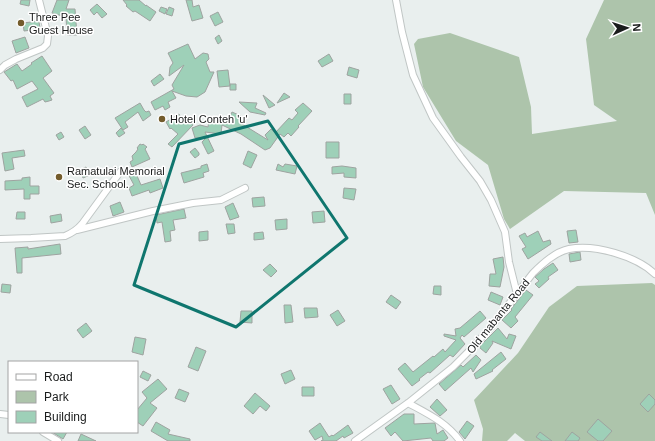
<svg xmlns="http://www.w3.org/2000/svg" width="655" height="441" font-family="Helvetica,sans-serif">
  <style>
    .green { fill: #adc4ab }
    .building { fill: #9ed0b8; stroke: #9ea3a0 }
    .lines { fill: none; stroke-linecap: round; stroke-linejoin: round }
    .minor-casing { stroke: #c0c6c5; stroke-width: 8 }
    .minor { stroke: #fff; stroke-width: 6 }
    .marked { fill: none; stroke: #0f766e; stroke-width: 3; stroke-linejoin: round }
    .poi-dot { fill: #735c2c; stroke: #fff; stroke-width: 1.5 }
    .labels { text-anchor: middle; stroke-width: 3; stroke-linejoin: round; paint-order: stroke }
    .poi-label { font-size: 11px; fill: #1a1c1c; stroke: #fff; text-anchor: start }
    .street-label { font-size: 11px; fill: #1a1c1c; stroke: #fff }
  </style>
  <rect width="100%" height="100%" fill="#e9efee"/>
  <path class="green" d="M 604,0 L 655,0 L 655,215 L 646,193 L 564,191 L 510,229 L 504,219 L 488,165 L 456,141 L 423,87 L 414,44 L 418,39 L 450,33 L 519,57 L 531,107 L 532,134 L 617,121 L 594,105 L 586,39 Z
    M 652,283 L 655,285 L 655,441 L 525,441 L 515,433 L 507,441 L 482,441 L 483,429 L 474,400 L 518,353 L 549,307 L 577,286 Z"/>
  <path class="building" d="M 21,0 L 30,0 L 29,6 L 20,4 Z
    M 57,0 L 69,0 L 66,9 L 75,9 L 77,35 L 67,35 L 66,17 L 52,13 Z
    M 123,0 L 139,0 L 146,6 L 146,5 L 156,12 L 150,21 L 135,11 L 133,12 L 126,6 L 127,5 Z
    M 186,0 L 192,0 L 193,7 L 199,5 L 203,18 L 192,21 Z
    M 97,4 L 107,14 L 102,18 L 97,12 L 94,15 L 90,10 Z
    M 161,7 L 167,9 L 165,14 L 159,11 Z
    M 169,7 L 174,9 L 172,16 L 166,14 Z
    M 218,12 L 223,22 L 215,26 L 210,16 Z
    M 39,21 L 40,29 L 24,31 L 23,23 Z
    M 219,35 L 222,41 L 218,44 L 215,38 Z
    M 25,37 L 29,48 L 16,53 L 12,41 Z
    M 188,44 L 195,59 L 203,53 L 208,54 L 209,59 L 206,62 L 210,72 L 214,72 L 205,92 L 197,97 L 186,96 L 172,91 L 176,98 L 168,102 L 170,107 L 165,110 L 163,106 L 155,110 L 151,102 L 174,89 L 172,85 L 184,65 L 169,76 L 170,67 L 173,63 L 168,53 Z
    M 329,54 L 333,61 L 322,67 L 318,61 Z
    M 42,56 L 52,71 L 43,78 L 54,93 L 50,96 L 52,100 L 49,101 L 45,102 L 43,99 L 27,107 L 22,97 L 38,89 L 32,81 L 17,89 L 13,80 L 11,81 L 4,72 L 17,64 L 22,71 L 32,64 L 31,63 Z
    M 349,67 L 359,70 L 357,78 L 347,75 Z
    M 228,70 L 230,86 L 230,84 L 236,84 L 236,90 L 230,90 L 230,86 L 219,87 L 217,71 Z
    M 160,74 L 164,79 L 154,86 L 151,81 Z
    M 284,93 L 290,97 L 277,103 Z
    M 344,94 L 351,94 L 351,104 L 344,104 Z
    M 263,95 L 275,105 L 269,108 Z
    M 239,102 L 257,103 L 255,108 L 266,113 L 265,115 L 250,112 Z
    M 140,103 L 144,110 L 146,112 L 149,111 L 151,115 L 143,121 L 138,112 L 125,122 L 128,127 L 123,130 L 115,118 Z
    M 303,103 L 312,111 L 298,126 L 299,127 L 291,136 L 288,133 L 284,137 L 280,134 L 270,148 L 265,150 L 241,134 L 222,125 L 221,134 L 205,132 L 214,151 L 208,154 L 202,142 L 207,137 L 195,138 L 192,128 L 200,125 L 208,127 L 209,120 L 215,117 L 221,117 L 227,123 L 232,112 L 241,116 L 239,120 L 243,122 L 242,124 L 268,140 L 265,135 L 271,129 L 275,133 L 289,118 L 292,120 L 298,113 L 295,110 Z
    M 179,114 L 182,120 L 187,117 L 191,118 L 193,125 L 172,147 L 168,144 L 178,134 L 171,128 L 170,129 L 166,122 Z
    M 85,126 L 91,135 L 85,139 L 79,130 Z
    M 121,128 L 125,133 L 119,137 L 116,133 Z
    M 61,132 L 64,137 L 59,140 L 56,135 Z
    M 326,142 L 339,142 L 339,158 L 326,158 Z
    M 140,144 L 142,145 L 143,144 L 147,147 L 145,149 L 150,159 L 132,167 L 130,162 L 133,160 L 132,156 L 136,152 L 138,149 L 137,148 Z
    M 195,148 L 199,153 L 199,155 L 195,158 L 190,152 Z
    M 24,150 L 25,156 L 12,158 L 14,169 L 5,171 L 2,153 Z
    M 248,151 L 257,155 L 251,168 L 243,164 Z
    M 207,164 L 209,171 L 203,173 L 204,177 L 184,183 L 181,173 L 201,168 L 201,166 Z
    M 278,164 L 283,167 L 285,164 L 297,166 L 295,174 L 276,170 Z
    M 342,166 L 356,168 L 356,178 L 344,177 L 344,173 L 332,174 L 332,167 Z
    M 86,167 L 90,175 L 83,178 L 80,170 Z
    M 134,169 L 141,185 L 160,179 L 163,188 L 150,193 L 149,190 L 132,196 L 129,188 L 134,185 L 127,172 Z
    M 30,177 L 30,186 L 39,186 L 39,194 L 30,194 L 30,199 L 24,199 L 24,189 L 5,190 L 5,181 L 22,180 L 22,178 Z
    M 344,188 L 356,189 L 354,200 L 343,198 Z
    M 264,197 L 265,206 L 253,207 L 252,198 Z
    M 120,202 L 124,212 L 113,216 L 110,206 Z
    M 233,203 L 239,217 L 230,220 L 225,207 Z
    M 184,209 L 186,218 L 173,220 L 175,230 L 170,231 L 171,241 L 165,242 L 162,222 L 157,223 L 156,215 Z
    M 324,211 L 325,222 L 313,223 L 312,212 Z
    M 17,212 L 25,212 L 25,219 L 16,219 Z
    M 61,214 L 62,221 L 51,223 L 50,216 Z
    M 287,219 L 287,229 L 276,230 L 275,220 Z
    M 226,224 L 234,224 L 235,233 L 228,234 Z
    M 576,230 L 578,242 L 569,243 L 567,231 Z
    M 208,231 L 208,240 L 199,241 L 199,232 Z
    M 538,231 L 543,242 L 550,240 L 551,244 L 528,259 L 522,249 L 526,247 L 519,236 L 525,233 L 527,237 Z
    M 263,232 L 264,239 L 254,240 L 254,233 Z
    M 60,244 L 61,254 L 22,258 L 22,273 L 17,273 L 15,248 L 28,247 L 28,249 Z
    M 580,252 L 581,260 L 570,262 L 569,254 Z
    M 503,257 L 504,267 L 500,287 L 489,286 L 490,274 L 496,274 L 493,259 Z
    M 553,263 L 558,270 L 548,277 L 549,279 L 539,288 L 535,284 L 539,281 L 535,277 L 544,269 Z
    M 270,264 L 277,271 L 271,277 L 263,270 Z
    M 2,284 L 11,285 L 10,293 L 1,292 Z
    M 434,286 L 441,286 L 441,295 L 433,294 Z
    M 526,290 L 533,295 L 515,317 L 518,321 L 511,328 L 502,320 L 512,310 L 511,309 Z
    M 491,292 L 503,297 L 500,305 L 488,300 Z
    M 391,295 L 401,302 L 396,309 L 386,302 Z
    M 284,305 L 291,305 L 293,322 L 285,323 Z
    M 304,308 L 317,308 L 318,317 L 305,318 Z
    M 338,310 L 345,321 L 337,326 L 330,315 Z
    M 241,311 L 252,311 L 252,323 L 240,322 Z
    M 480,311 L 486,318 L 464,337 L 462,335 L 460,338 L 465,344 L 453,357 L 450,355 L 430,373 L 428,372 L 419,379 L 420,380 L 412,386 L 398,369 L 405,363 L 413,372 L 433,356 L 434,357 L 443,349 L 445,352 L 456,340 L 444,336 L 444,334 L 456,336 L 455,329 L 460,328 Z
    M 86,323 L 92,331 L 83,338 L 77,330 Z
    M 498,328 L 507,339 L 509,334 L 516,336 L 511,349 L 492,341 L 493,343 L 486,353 L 480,348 L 480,346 Z
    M 135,337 L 146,339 L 143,355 L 132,352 Z
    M 196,347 L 206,351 L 198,371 L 188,367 Z
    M 501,352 L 506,359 L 492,370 L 493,371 L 476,379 L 474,374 Z
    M 476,355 L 481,360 L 473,372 L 471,368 L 445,391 L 439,384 L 461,365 L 463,367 Z
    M 291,370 L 295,379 L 285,384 L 281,374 Z
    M 143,371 L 151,375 L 148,381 L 140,377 Z
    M 158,379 L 167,389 L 150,403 L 157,408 L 143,426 L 137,422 L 137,410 L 147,398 L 142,392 Z
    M 391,385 L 400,399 L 392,404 L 383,389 Z
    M 302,387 L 314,387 L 314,396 L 302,396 Z
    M 179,389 L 189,393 L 185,402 L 175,398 Z
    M 255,393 L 270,406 L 266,411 L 260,406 L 253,414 L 244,406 Z
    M 649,394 L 655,400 L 655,404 L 648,412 L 640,404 Z
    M 437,399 L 447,410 L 440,416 L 430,407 Z
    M 404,414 L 414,414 L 414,424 L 435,423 L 437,434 L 443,430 L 448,438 L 444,441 L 433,441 L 431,438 L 403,441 L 395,432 L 391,436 L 385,428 Z
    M 598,419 L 612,431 L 603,441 L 598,441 L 587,432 Z
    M 467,421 L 474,426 L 465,439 L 459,432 Z
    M 156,422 L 170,430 L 168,434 L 190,439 L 190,441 L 168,441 L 151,431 Z
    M 320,423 L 329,437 L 332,435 L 333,436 L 348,425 L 353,433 L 344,438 L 343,436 L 336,441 L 321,441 L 323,440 L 322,436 L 315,440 L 309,431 Z
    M 52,432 L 67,432 L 63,439 Z
    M 540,432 L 552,441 L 542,441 L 536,437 Z
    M 572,432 L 580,438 L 578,441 L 565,441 Z
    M 81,434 L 96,441 L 78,441 Z"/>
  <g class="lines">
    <g class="minor-casing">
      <path id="minor" d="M 396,0 L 402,32 L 413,75 L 433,118 L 461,157 L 480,181 L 491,200 L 505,232 L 509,262 L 517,294
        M 0,70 L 5,65 L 16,59 L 43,48 L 47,44 L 48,36 L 39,0
        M 77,230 L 153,211 L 193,203 L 221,200 L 245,188
        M 0,239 L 31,238 L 65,236 C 72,233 77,230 82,224 L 120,172
        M 408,403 C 428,414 446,422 460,441
        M 0,414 L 9,415
        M 43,432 L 58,441
        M 355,441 L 408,403 L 453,367 L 472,348 L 491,327 L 533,273 C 543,263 555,252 569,249 C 595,244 636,256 655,274"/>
    </g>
    <use href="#minor" class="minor"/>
  </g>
  <path class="marked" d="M 268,121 L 347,238 L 236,327 L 134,285 L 179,144 Z"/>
  <g class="poi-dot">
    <circle cx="21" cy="23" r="4"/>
    <circle cx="162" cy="119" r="4"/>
    <circle cx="59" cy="177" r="4"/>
  </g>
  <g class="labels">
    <g class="poi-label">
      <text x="29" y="21">Three Pee<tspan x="29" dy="13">Guest House</tspan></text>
      <text x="170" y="123">Hotel Conteh 'u'</text>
      <text x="67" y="175">Ramatulai Memorial<tspan x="67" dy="13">Sec. School.</tspan></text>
    </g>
    <g class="street-label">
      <text transform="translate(498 316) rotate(-51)" y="4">Old mabanta Road</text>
    </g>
  </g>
  <rect x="8" y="361" width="130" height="72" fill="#ffffff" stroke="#a3a4a4"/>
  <rect x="16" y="374" width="20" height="6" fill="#ffffff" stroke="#a3a4a4"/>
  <text x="44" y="381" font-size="12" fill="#1a1c1c">Road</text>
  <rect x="16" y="391" width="20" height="12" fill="#adc4ab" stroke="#a3a4a4"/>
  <text x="44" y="401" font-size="12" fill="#1a1c1c">Park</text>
  <rect x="16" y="411" width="20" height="12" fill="#9ed0b8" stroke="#a3a4a4"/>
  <text x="44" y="421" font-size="12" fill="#1a1c1c">Building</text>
  <g transform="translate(627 28) rotate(87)" stroke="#ffffff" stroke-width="3" paint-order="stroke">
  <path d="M0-3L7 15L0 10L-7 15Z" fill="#1a1c1c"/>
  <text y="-6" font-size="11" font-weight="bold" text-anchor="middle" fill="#1a1c1c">N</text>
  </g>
</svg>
